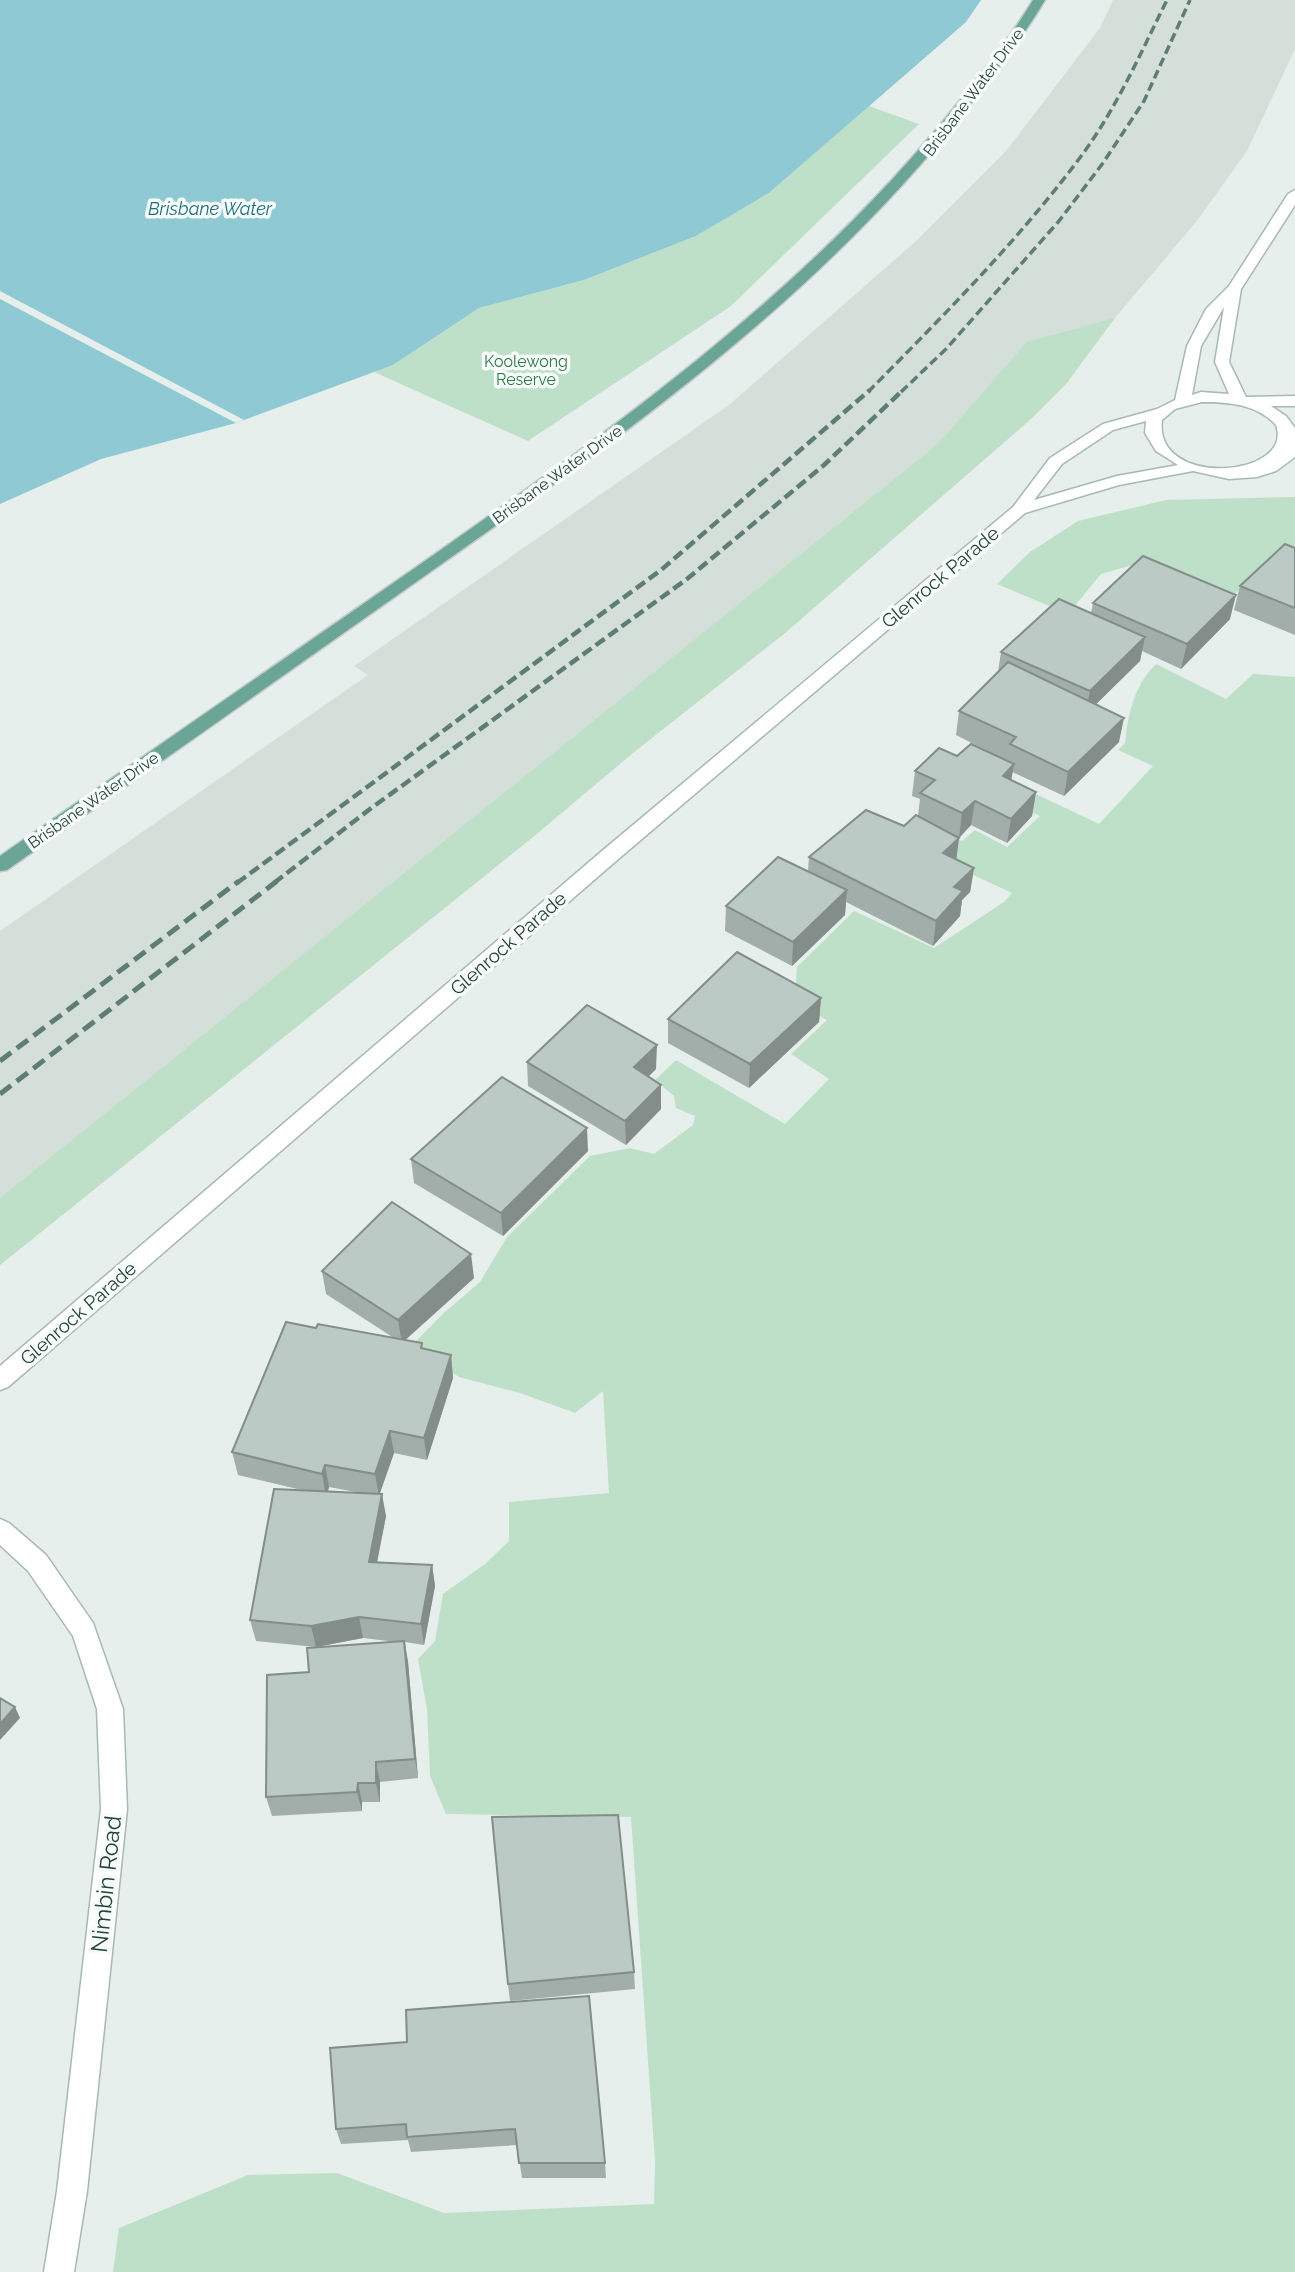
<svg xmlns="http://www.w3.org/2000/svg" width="1295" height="2272" font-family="Raleway,sans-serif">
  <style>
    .built { fill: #d4dfda }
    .green { fill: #bfe0c8 }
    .water { fill: #8ec9d4 }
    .pier { fill: #e6efeb }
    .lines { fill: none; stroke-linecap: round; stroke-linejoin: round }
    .minor-casing { stroke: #a8b8b2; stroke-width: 3 }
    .major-casing { stroke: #c2cac8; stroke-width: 3 }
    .minor { fill: #fff; fill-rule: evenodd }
    .major { fill: #6aa596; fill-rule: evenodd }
    .rail-far2 { stroke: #5f7d75; stroke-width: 3.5; stroke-dasharray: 9 4.5; stroke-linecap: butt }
    .rail-far1 { stroke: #5f7d75; stroke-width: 4.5; stroke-dasharray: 11 5; stroke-linecap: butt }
    .rail { stroke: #5f7d75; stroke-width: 5; stroke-dasharray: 14 7; stroke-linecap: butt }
    .wall { fill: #a1aea9; fill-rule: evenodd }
    .shaded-wall { fill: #838d89 }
    .building { fill: #bbcac4; stroke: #838d89; stroke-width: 2 }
    .labels { text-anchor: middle; stroke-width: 7; stroke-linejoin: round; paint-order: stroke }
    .far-street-label { font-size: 16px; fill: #24423a; stroke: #f7fbf9 }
    .far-park-label { font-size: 16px; fill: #2d7a4b; stroke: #f7fbf9 }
    .far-water-label { font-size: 18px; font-style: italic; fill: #1c6f80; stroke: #f7fbf9 }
    .street-label { font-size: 19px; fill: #24423a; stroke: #f7fbf9 }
    .near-street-label { font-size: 23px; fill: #24423a; stroke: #f7fbf9 }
  </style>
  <rect width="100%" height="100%" fill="#e6efeb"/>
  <path class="built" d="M 1113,0 L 1295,0 L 1295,49 L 1247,151 L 1196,222 L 1108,326 L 1066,384 L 1032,418 L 785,633 L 634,752 L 533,837 L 0,1265 L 0,931 L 368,675 L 354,666 L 729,405 L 915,242 L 1006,151 L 1100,28 Z"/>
  <path class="green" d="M 869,106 L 919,124 L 731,306 L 528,441 L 374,372 L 393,365 L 479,308 L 584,280 L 696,236 L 769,193 Z
    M 1115,318 L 1066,384 L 1032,418 L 785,633 L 634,752 L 533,837 L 0,1265 L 0,1198 L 938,444 L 1027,342 Z
    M 1295,497 L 1295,562 L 1268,563 L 1229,600 L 1143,562 L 1101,574 L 1068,614 L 997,584 L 1030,552 L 1078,521 L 1166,500 Z
    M 1156,664 L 1226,699 L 1253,674 L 1295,677 L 1295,2272 L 113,2272 L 119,2228 L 248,2175 L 337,2173 L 444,2213 L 654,2204 L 655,2161 L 631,1817 L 446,1814 L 430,1776 L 427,1709 L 418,1659 L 435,1641 L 443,1594 L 485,1564 L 509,1541 L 509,1502 L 609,1493 L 603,1391 L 575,1413 L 520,1393 L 459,1377 L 412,1345 L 445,1312 L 480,1282 L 507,1237 L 590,1156 L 630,1148 L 654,1154 L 693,1125 L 695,1116 L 676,1108 L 674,1096 L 655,1080 L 676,1060 L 785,1124 L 829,1079 L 791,1054 L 827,1020 L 795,1002 L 797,967 L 854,911 L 934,948 L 1004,902 L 1012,893 L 956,867 L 916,838 L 928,825 L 962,841 L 975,830 L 1007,847 L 1040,816 L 1005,800 L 1019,786 L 1099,824 L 1153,766 L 1118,750 L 1125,743 C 1128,715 1134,685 1156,664 Z"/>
  <path class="water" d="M 0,0 L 981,0 L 966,22 L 769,193 L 696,236 L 584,280 L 479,308 L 393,365 L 236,423 L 101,459 L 0,504 Z"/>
  <path class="pier" d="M 0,291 L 244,420 L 236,423 L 0,299 Z"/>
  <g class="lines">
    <g class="minor-casing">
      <path id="minor" d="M 1295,190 L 1295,205 L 1241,289 L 1229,362 L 1246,397 L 1295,396 L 1295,406 L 1271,406 L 1286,416 L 1295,428 L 1295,457 L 1276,471 L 1257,477 L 1229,479 L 1193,471 L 1119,485 L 1025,513 L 616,861 L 8,1387 L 0,1390 L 0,1366 L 602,851 L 1013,507 L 1050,458 L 1103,424 L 1157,409 L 1175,400 L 1187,346 L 1206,309 L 1229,286 L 1288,194 ZM 1224,307 L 1215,362 L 1229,394 L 1201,392 L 1192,395 L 1201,346 ZM 1202,402 C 1228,402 1257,404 1276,425 C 1295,478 1153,489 1162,420 L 1175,409 ZM 1146,421 L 1145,433 L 1156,451 L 1178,465 L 1117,476 L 1034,500 L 1062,464 L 1113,430 Z
        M 0,1519 L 9,1523 L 46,1555 L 93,1623 L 123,1709 L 127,1809 L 87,2191 L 74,2272 L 44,2272 L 57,2191 L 101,1809 L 97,1709 L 73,1636 L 28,1571 L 0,1545 Z"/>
    </g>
    <g class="major-casing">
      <path id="major" d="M 1033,0 L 1045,0 C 1022,39 993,75 965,111 C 818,298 625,435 433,570 C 291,670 149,770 7,870 L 0,871 L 0,856 C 145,755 290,655 435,554 C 624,421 812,286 957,104 C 984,71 1011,37 1033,0 Z"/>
    </g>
    <use href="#minor" class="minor"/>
    <use href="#major" class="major"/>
    <path class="rail-far2" d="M 868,392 C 942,317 1016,243 1079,159 C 1116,110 1140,54 1167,0
      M 901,392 L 946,349 L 1059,221 L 1103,163 L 1144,101 L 1190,0"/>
    <path class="rail-far1" d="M 237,883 L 661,570 L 870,390
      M 274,883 L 370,809 L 687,579 L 824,465 L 903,390"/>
    <path class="rail" d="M 0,1061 L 239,881
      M 0,1094 L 277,881"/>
  </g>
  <path class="wall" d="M 1295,548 L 1295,635 L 1234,610 L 1240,586 Z
    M 1093,603 L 1230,619 L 1181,669 L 1142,651 L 1140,661 L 1096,704 L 1119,742 L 1064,796 L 1012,772 L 1011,780 L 1036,792 L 1032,816 L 1007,843 L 971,825 L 959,838 L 956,859 L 974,868 L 970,892 L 962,900 L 960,916 L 933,946 L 846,902 L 845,915 L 792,966 L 725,931 L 726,906 L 808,871 L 809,857 L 904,826 L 918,816 L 920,799 L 912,796 L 915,771 L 957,756 L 1007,761 L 956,735 L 959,711 L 998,672 L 1001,652 L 1091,613 Z
    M 821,998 L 819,1022 L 749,1088 L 668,1043 L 668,1019 Z
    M 527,1062 L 656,1069 L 648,1077 L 661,1085 L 661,1109 L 626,1145 L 528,1086 Z
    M 588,1151 L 503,1236 L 414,1183 L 411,1159 Z
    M 322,1271 L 474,1278 L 405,1340 L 422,1343 L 423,1349 L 451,1355 L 453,1378 L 427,1460 L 394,1453 L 379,1494 L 386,1516 L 377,1562 L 432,1565 L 435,1586 L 424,1645 L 405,1642 L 408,1662 L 418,1778 L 380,1782 L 380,1802 L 362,1802 L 362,1811 L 272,1816 L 266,1797 L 309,1672 L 397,1642 L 363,1638 L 316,1647 L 256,1641 L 250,1620 L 306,1491 L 238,1475 L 232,1452 L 394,1338 L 326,1294 ZM 329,1487 L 361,1493 L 328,1492 Z
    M 634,1972 L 635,1989 L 510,2001 L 508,1984 Z
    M 330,2048 L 605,2163 L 606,2178 L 522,2178 L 517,2145 L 411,2152 L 408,2140 L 341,2144 L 336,2129 Z"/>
  <path class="shaded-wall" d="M 1236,595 L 1230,619 L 1181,669 L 1187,644 Z
    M 1145,637 L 1140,661 L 1085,715 L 1090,691 Z
    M 1124,718 L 1119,742 L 1064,796 L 1068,772 Z
    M 1014,764 L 1010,788 L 1003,776 Z
    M 1036,792 L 1032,816 L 1007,843 L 1011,819 Z
    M 975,801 L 971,825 L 959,838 L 962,813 Z
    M 959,838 L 956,862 L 943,853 Z
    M 974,868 L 970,892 L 962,900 L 960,916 L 933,946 L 936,921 L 954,887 Z
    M 847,890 L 845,915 L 792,966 L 793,942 Z
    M 821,998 L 819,1022 L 749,1088 L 750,1064 Z
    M 657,1045 L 656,1069 L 634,1091 L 634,1067 Z
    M 661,1085 L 661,1109 L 626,1145 L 625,1121 Z
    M 587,1128 L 588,1151 L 503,1236 L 501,1213 Z
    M 471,1254 L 474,1278 L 402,1343 L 398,1320 Z
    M 451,1355 L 453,1378 L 427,1460 L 424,1438 Z
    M 390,1431 L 394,1453 L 379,1496 L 375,1474 Z
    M 325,1465 L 329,1487 L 326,1496 L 322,1474 Z
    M 382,1494 L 386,1516 L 373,1583 L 369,1562 Z
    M 432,1565 L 435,1586 L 424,1645 L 421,1624 Z
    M 359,1617 L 363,1638 L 316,1647 L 311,1626 Z
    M 404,1641 L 408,1662 L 418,1778 L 415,1759 Z
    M 15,1707 L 20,1718 L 0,1740 L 0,1724 Z
    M 376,1762 L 380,1782 L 380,1802 L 376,1783 Z
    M 358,1783 L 362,1802 L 362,1811 L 357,1792 Z"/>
  <path class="building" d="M 1285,544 L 1295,548 L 1295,608 L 1240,586 Z
    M 1143,556 L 1236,595 L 1187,644 L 1093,603 Z
    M 1059,599 L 1145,637 L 1090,691 L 1001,652 Z
    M 1008,662 L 1124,718 L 1068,772 L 1010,744 L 1016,737 L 959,711 Z
    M 971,744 L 1014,764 L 1003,776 L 1036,792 L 1011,819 L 975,801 L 962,813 L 920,793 L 935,780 L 915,771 L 939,748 L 957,756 Z
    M 866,810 L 904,826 L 916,815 L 959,838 L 943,853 L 974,868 L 954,887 L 963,891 L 936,921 L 809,857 Z
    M 778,857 L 847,890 L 793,942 L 726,906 Z
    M 737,952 L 821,998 L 750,1064 L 668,1019 Z
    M 587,1005 L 657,1045 L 634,1067 L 661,1085 L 625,1121 L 527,1062 Z
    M 502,1077 L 587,1128 L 501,1213 L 411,1159 Z
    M 392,1202 L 471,1254 L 398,1320 L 322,1271 Z
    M 286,1322 L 316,1328 L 318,1324 L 422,1343 L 421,1348 L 451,1355 L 424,1438 L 390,1431 L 375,1474 L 325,1465 L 322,1474 L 232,1452 Z
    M 274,1489 L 382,1494 L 369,1562 L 432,1565 L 421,1624 L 359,1617 L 311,1626 L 250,1620 Z
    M 404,1641 L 415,1759 L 376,1762 L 376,1783 L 358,1783 L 357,1792 L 266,1797 L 267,1675 L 309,1672 L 307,1648 Z
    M 0,1698 L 15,1707 L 0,1724 Z
    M 618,1815 L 634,1972 L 508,1984 L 492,1817 Z
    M 589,1996 L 605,2163 L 519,2163 L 515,2129 L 407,2137 L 406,2124 L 336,2129 L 330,2048 L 407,2042 L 406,2010 Z"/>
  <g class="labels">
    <g class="far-street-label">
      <text transform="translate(973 92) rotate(-53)" y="6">Brisbane Water Drive</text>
      <text transform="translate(557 474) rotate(-36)" y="6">Brisbane Water Drive</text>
      <text transform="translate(93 800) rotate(-35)" y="6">Brisbane Water Drive</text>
    </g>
    <g class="far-park-label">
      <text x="526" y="367">Koolewong<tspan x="526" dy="18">Reserve</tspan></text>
    </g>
    <g class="far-water-label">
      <text x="210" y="215">Brisbane Water</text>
    </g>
    <g class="street-label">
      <text transform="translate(940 577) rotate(-40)" y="7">Glenrock Parade</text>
      <text transform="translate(508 943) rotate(-41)" y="7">Glenrock Parade</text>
      <text transform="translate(78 1313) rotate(-41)" y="7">Glenrock Parade</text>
    </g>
    <g class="near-street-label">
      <text transform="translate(106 1884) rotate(-84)" y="8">Nimbin Road</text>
    </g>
  </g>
</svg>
